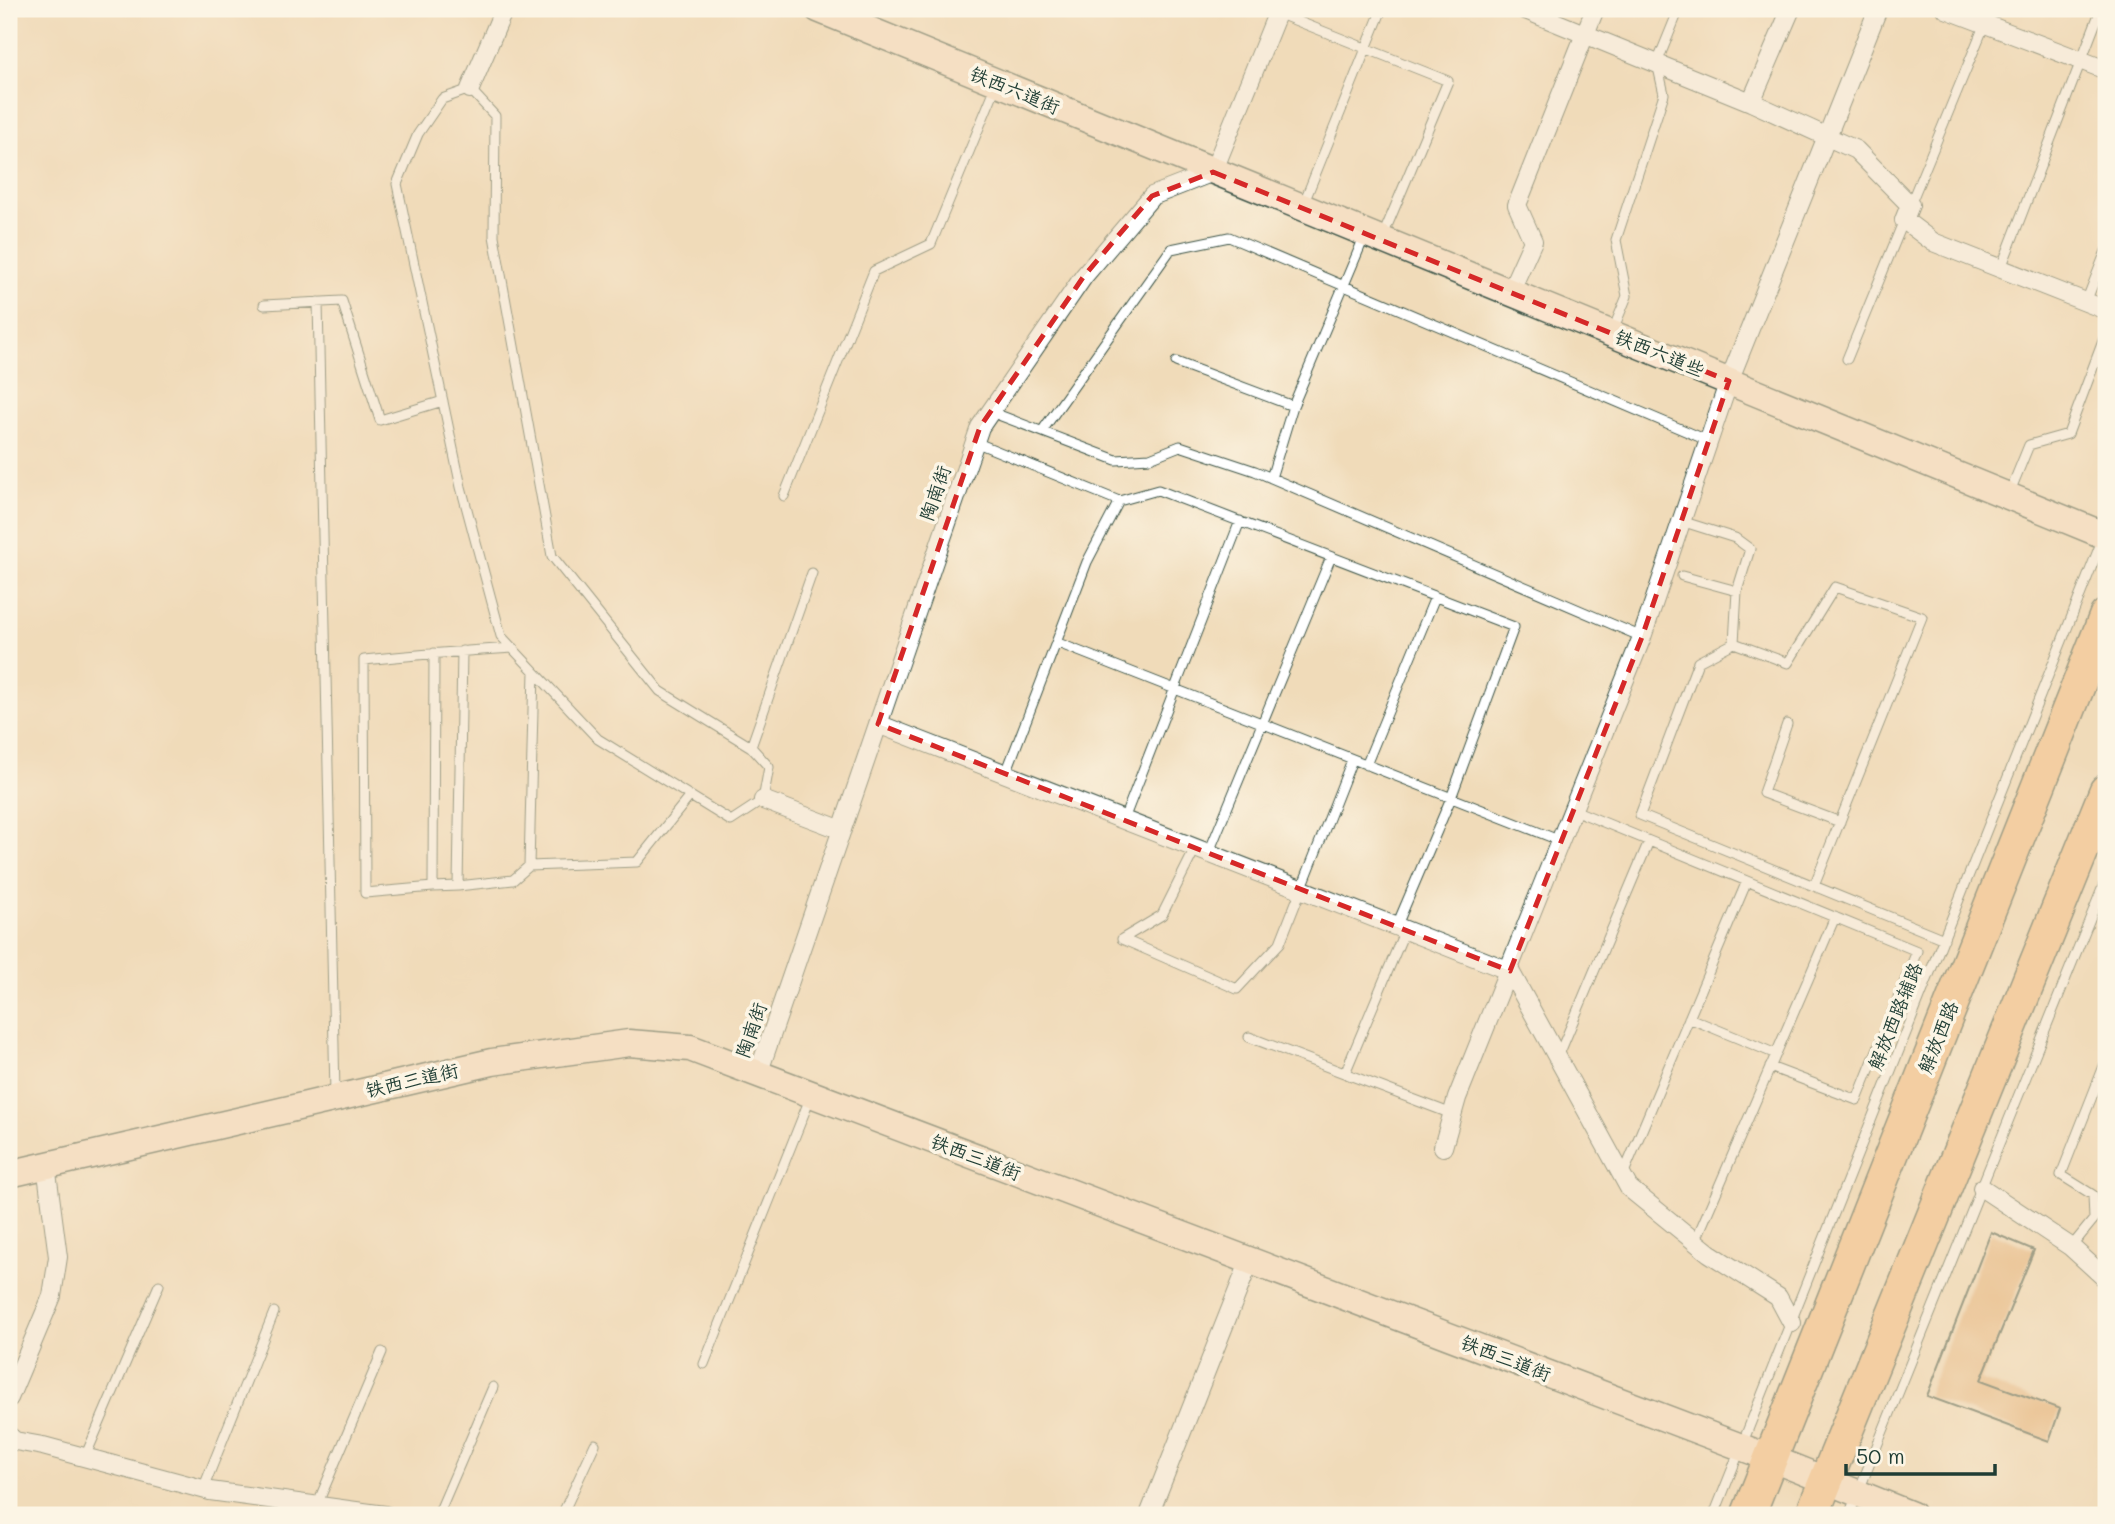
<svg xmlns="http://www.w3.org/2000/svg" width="2115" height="1524" font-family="Mali,'LXGW WenKai TC',sans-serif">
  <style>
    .building { fill: #e3a96b }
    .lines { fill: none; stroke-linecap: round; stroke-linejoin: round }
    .lane-casing { stroke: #3e5548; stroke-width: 11 }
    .street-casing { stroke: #3e5548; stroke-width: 20 }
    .secondary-casing { stroke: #3e5548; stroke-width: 29 }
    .highway-casing { stroke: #3e5548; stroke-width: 36 }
    .lane { stroke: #fff; stroke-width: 9 }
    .street { stroke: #fff; stroke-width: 18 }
    .secondary { stroke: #fbe5cf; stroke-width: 26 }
    .highway { stroke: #f5bf86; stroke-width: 33 }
    .marked { fill: none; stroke: #d62828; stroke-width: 5; stroke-dasharray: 14 9; stroke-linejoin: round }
    .labels { text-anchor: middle; stroke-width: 7; stroke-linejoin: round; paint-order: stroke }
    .street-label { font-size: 19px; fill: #1f3d34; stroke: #fcf5e5 }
  </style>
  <rect width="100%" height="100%" fill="#fcf5e5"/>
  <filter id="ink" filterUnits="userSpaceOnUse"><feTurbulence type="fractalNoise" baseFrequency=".0143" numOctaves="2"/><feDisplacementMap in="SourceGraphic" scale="14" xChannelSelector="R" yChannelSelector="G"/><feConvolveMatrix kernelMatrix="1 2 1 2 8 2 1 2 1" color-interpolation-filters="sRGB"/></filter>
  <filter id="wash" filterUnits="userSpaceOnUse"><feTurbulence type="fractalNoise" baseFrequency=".00686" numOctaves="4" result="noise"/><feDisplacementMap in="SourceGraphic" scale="28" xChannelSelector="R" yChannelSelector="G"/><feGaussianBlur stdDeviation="1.57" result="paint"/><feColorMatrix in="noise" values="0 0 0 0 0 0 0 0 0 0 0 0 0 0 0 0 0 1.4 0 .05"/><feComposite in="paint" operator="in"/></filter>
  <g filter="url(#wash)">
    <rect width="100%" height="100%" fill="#f0dbb9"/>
    <g id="blocks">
      <path class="building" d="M 1991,1232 L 2034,1250 L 1981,1380 L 2060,1409 L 2049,1441 L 1927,1396 Z"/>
    </g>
  </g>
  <g filter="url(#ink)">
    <use href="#blocks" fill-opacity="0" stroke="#3e5548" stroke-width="2"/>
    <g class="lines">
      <g class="lane-casing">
        <path id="lane" d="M 1277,13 L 1448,81 L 1382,238
          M 470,89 L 495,116 L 494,236 L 552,556 L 660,691 L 751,747 L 769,767 L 763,800 L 731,821 L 598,739 L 501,636 L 461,487 L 397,184 L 418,134 L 442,99 Z
          M 1303,205 L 1382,9
          M 1910,205 L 1991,9
          M 2001,268 L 2101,9
          M 318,302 L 335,1094
          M 2086,302 L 2106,251
          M 264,305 L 342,301 L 380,420 L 443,401
          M 1613,330 L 1627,296 L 1616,240 L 1664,94 L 1657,63 L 1679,9
          M 1847,359 L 1904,220
          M 1176,362 L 1293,406 L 1271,478
          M 1293,406 L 1365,235
          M 991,412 L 1116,460 L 1150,458 L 1180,446 L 1255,471 L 1642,637
          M 1042,431 L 1171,249 L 1229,237 L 1709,441
          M 975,442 L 1119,501 L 1158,490 L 1514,627 L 1451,798 L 1397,925
          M 2009,494 L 2029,445 L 2068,434 L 2106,333
          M 784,496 L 874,271 L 931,244 L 997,84
          M 1681,521 L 1735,538 L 1750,549 L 1737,591 L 1734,643
          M 1682,576 L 1737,591
          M 1058,643 L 1561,841
          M 462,651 L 458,886 L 513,880 L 529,866 L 637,862 L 690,796
          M 434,653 L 433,887 L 365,893 L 364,660 C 414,655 463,651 513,648
          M 1787,724 L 1763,793 L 1840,822
          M 751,747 L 812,573
          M 1366,765 L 1435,597
          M 1006,773 L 1087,562 L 1119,501
          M 1574,810 L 1917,951 L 1857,1100 L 1770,1067
          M 1124,819 L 1240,521
          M 1209,852 L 1331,557
          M 529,866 L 534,671
          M 1814,886 L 1922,617 L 1835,587 L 1788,663 L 1734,643 L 1698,662 L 1640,815 L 1944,939
          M 433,887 L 458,886
          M 1122,939 L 1237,989 L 1280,943 L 1352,760
          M 1122,939 L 1162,915 L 1196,847
          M 1689,1018 L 1776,1054
          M 1249,1037 L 1452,1114
          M 1558,1057 L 1649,841
          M 1345,1073 L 1405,930
          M 1623,1175 L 1747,881
          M 1695,1242 L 1835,917
          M 2071,1247 L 2094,1219 L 2093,1195 L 2061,1175 L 2106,1061
          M 704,1364 L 811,1096
          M 85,1457 L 159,1285
          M 203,1489 L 274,1312
          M 317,1505 L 382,1352
          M 438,1515 L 493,1387
          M 562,1515 L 595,1444
          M 1714,1515 L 2103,538
          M 1849,1515 L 2106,879"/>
      </g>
      <g class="street-casing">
        <path id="street" d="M 1523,9 L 1751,102 L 1856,150 L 1910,205 L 1904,220 L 1933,242 L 2106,310
          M 1946,9 L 2106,70
          M 470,89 L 504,9
          M 1751,102 L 1791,9
          M 1510,292 L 1533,241 L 1517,205 L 1595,9
          M 878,724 L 1510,971 L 1629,1188 L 1709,1253 L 1778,1297 L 1792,1323
          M 763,800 L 842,830
          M 758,1074 L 980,427 L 1084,276 L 1152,196 L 1213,172 L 1279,9
          M 1443,1147 L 1457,1098 L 1642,637 L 1729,381 L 1878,9
          M 1982,1188 L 2071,1247 L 2106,1279
          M 9,1398 L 52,1296 L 58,1257 L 46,1165
          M 9,1436 L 15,1441 L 43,1446 L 210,1491 L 385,1515
          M 1149,1515 L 1250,1260"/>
      </g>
      <g class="secondary-casing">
        <path id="secondary" d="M 818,9 L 2106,536
          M 9,1174 L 492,1062 L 629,1043 L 690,1048 L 1770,1458 L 1912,1515"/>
      </g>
      <g class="highway-casing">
        <path id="highway" d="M 1748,1515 L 2106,616
          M 1812,1515 L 2106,791"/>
      </g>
      <use href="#lane" class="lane"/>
      <use href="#street" class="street"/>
      <use href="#secondary" class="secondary"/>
      <use href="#highway" class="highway"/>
    </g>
  </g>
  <path d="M0 0H2115V1524H0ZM 1213,172 L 1729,381 L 1642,637 L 1510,971 L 878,724 L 980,427 L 1084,276 L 1152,196 Z" fill="#f0dbb9" fill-opacity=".55" fill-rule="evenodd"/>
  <path class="marked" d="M 1213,172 L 1729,381 L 1642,637 L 1510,971 L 878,724 L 980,427 L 1084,276 L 1152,196 Z"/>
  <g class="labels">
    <g class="street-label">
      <text transform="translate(1015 90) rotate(22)" y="7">铁西六道街</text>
      <text transform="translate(1660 353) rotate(22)" y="7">铁西六道些</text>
      <text transform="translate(935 493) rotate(-71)" y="7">陶南街</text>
      <text transform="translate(1895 1016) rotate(-68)" y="7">解放西路辅路</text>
      <text transform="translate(751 1030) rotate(-71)" y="7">陶南街</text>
      <text transform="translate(1938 1037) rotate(-68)" y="7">解放西路</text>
      <text transform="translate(412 1080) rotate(-13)" y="7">铁西三道街</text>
      <text transform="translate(976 1157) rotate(21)" y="7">铁西三道街</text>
      <text transform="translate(1506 1358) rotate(21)" y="7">铁西三道街</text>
    </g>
  </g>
  <rect width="2115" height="1524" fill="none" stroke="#fcf5e5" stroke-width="35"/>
  <path d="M1846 1464v10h149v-10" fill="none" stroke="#1f3d34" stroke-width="3.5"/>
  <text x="1856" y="1464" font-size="21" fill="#1f3d34" stroke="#fcf5e5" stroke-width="5" paint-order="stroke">50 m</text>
</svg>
